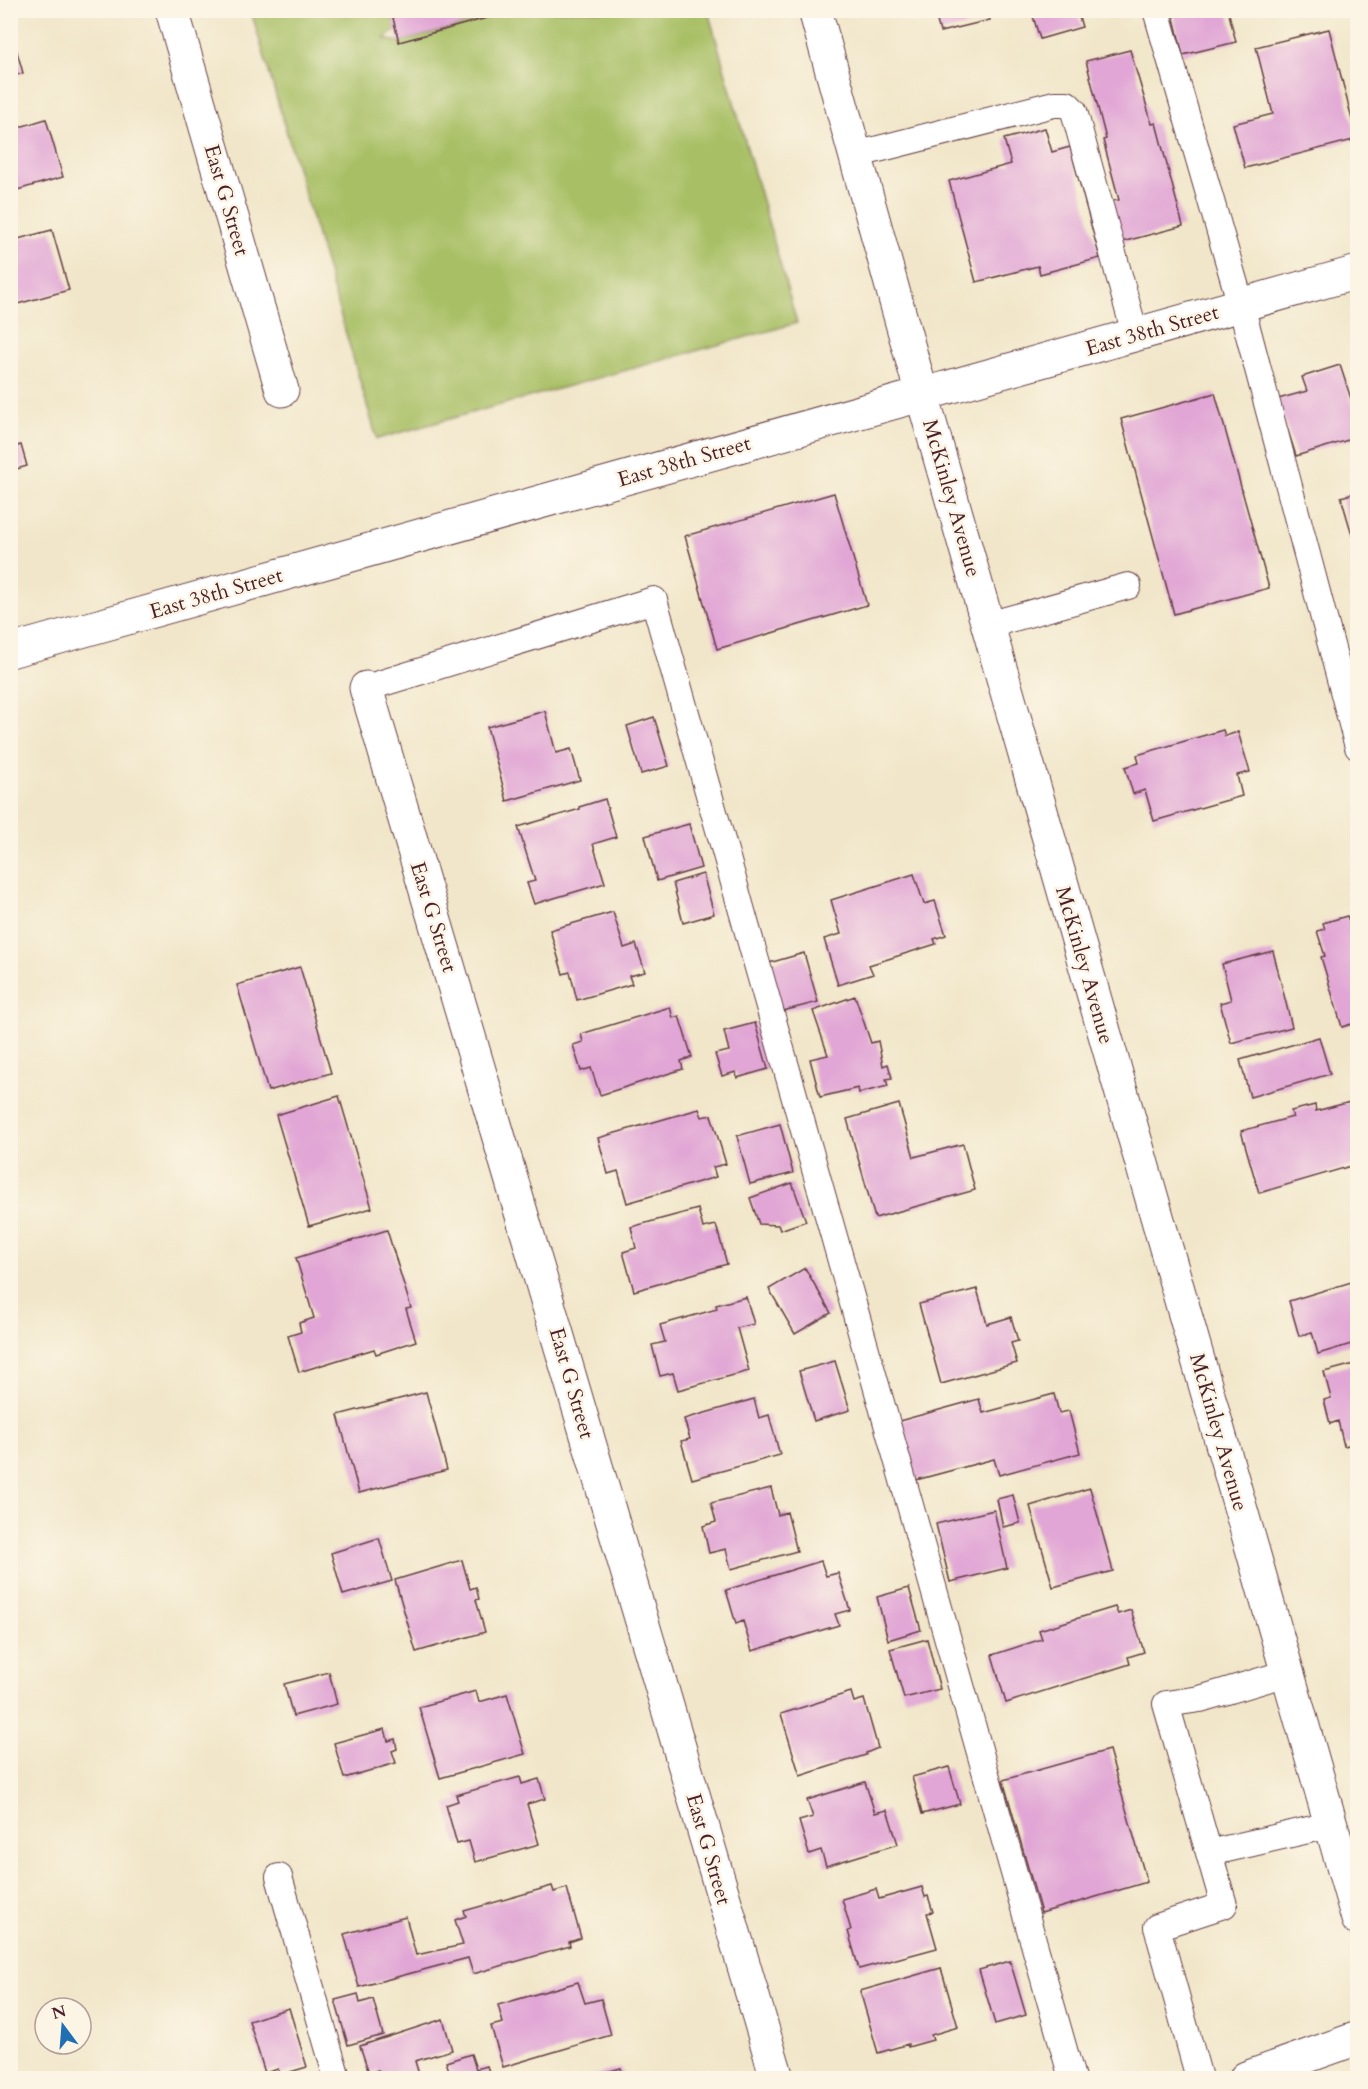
<svg xmlns="http://www.w3.org/2000/svg" width="1368" height="2089" font-family="Cardo,serif">
  <style>
    .green { fill: #a8bf65; stroke: #796f48; stroke-width: 1.5 }
    .building { fill: #e1a6d5 }
    .lines { fill: none; stroke-linecap: round; stroke-linejoin: round }
    .service-casing { stroke: #633d43; stroke-width: 28 }
    .minor-casing { stroke: #633d43; stroke-width: 35 }
    .tertiary-casing { stroke: #633d43; stroke-width: 35 }
    .secondary-casing { stroke: #633d43; stroke-width: 35 }
    .service { stroke: #fff; stroke-width: 26 }
    .minor { stroke: #fff; stroke-width: 33 }
    .tertiary { stroke: #fff; stroke-width: 33 }
    .secondary { stroke: #fff; stroke-width: 33 }
    .labels { text-anchor: middle; stroke-width: 5; stroke-linejoin: round; paint-order: stroke }
    .street-label { font-size: 21px; fill: #4a1f2b; stroke: #fcf5e5 }
  </style>
  <rect width="100%" height="100%" fill="#fcf5e5"/>
  <filter id="ink" filterUnits="userSpaceOnUse"><feTurbulence type="fractalNoise" baseFrequency=".0167" numOctaves="2"/><feDisplacementMap in="SourceGraphic" scale="12" xChannelSelector="R" yChannelSelector="G"/><feConvolveMatrix kernelMatrix="1 2 1 2 8 2 1 2 1" color-interpolation-filters="sRGB"/></filter>
  <filter id="wash" filterUnits="userSpaceOnUse"><feTurbulence type="fractalNoise" baseFrequency=".008" numOctaves="4" result="noise"/><feDisplacementMap in="SourceGraphic" scale="24" xChannelSelector="R" yChannelSelector="G"/><feGaussianBlur stdDeviation="1.35" result="paint"/><feColorMatrix in="noise" values="0 0 0 0 0 0 0 0 0 0 0 0 0 0 0 0 0 1.4 0 .05"/><feComposite in="paint" operator="in"/></filter>
  <g filter="url(#wash)">
    <rect width="100%" height="100%" fill="#f1e6c9"/>
    <path class="green" d="M 251,11 L 391,11 L 396,30 L 384,39 L 399,42 L 514,11 L 708,11 L 797,323 L 377,439 Z"/>
    <g id="blocks">
      <path class="building" d="M 391,10 L 511,10 L 512,11 L 399,42 Z
        M 934,10 L 988,10 L 990,20 L 940,32 Z
        M 1031,10 L 1077,10 L 1082,27 L 1040,39 Z
        M 1172,10 L 1228,10 L 1236,42 L 1183,55 Z
        M 10,27 L 23,73 L 13,76 L 14,82 L 10,83 Z
        M 1329,29 L 1357,139 L 1245,168 L 1233,124 L 1273,114 L 1256,47 Z
        M 1130,50 L 1152,124 L 1156,123 L 1183,226 L 1118,243 L 1107,202 L 1119,200 L 1103,140 L 1106,139 L 1086,61 Z
        M 46,119 L 63,177 L 10,192 L 10,130 Z
        M 1045,128 L 1052,152 L 1070,147 L 1100,258 L 1040,274 L 1038,266 L 976,282 L 949,181 L 1011,164 L 1004,139 Z
        M 52,230 L 69,290 L 10,306 L 10,241 Z
        M 1340,365 L 1358,420 L 1358,437 L 1296,456 L 1278,399 L 1307,391 L 1302,377 Z
        M 1215,393 L 1269,588 L 1174,614 L 1121,419 Z
        M 21,445 L 27,466 L 10,471 L 10,448 Z
        M 1358,492 L 1358,552 L 1357,552 L 1341,497 Z
        M 834,493 L 867,605 L 717,649 L 685,536 Z
        M 545,711 L 556,753 L 571,749 L 580,780 L 507,801 L 487,727 Z
        M 654,717 L 669,766 L 641,774 L 627,726 Z
        M 1223,730 L 1225,736 L 1238,732 L 1250,772 L 1237,775 L 1242,796 L 1154,821 L 1145,790 L 1133,794 L 1125,767 L 1139,763 L 1137,755 Z
        M 605,799 L 616,837 L 593,844 L 605,883 L 534,904 L 527,883 L 535,881 L 518,827 L 580,809 L 579,807 Z
        M 689,824 L 701,868 L 657,881 L 645,836 Z
        M 703,874 L 714,914 L 683,923 L 673,883 Z
        M 914,874 L 924,904 L 935,901 L 946,935 L 934,939 L 936,944 L 869,965 L 873,974 L 838,985 L 824,939 L 841,934 L 831,900 Z
        M 613,912 L 624,948 L 636,944 L 645,972 L 629,976 L 632,984 L 577,1000 L 570,972 L 563,974 L 550,930 Z
        M 1347,916 L 1349,921 L 1358,919 L 1358,1022 L 1342,1027 L 1321,957 L 1325,956 L 1317,931 L 1325,929 L 1323,923 Z
        M 1273,951 L 1292,1027 L 1231,1043 L 1220,1003 L 1231,1000 L 1222,964 Z
        M 804,953 L 818,1002 L 775,1013 L 762,965 Z
        M 300,967 L 331,1073 L 268,1091 L 237,985 Z
        M 855,996 L 871,1043 L 878,1041 L 883,1066 L 888,1064 L 892,1078 L 886,1079 L 888,1086 L 859,1093 L 858,1088 L 820,1097 L 810,1059 L 828,1055 L 813,1011 Z
        M 670,1007 L 673,1018 L 679,1016 L 692,1057 L 681,1061 L 683,1069 L 600,1095 L 591,1068 L 581,1071 L 573,1045 L 583,1042 L 581,1034 Z
        M 755,1023 L 768,1069 L 737,1078 L 736,1072 L 722,1076 L 715,1054 L 729,1051 L 724,1031 Z
        M 1319,1037 L 1330,1074 L 1250,1097 L 1240,1060 Z
        M 339,1096 L 372,1208 L 309,1226 L 276,1115 Z
        M 1354,1101 L 1358,1114 L 1358,1164 L 1259,1193 L 1241,1131 L 1293,1117 L 1291,1111 L 1315,1105 L 1316,1111 Z
        M 899,1104 L 914,1157 L 963,1144 L 975,1190 L 875,1218 L 847,1119 Z
        M 699,1109 L 702,1117 L 711,1115 L 726,1164 L 713,1167 L 716,1177 L 627,1203 L 618,1171 L 608,1174 L 598,1138 Z
        M 780,1124 L 793,1173 L 750,1184 L 737,1136 Z
        M 792,1183 L 806,1221 L 780,1230 L 778,1225 L 759,1224 L 750,1198 Z
        M 698,1209 L 703,1228 L 716,1225 L 727,1264 L 634,1291 L 623,1252 L 636,1248 L 631,1227 Z
        M 387,1230 L 411,1308 L 406,1309 L 416,1341 L 376,1354 L 374,1349 L 299,1372 L 288,1336 L 301,1332 L 299,1323 L 314,1318 L 296,1258 Z
        M 805,1268 L 831,1313 L 795,1334 L 769,1289 Z
        M 1358,1280 L 1358,1342 L 1318,1354 L 1312,1332 L 1299,1336 L 1289,1301 Z
        M 977,1289 L 987,1324 L 1011,1317 L 1018,1341 L 1011,1343 L 1017,1363 L 941,1384 L 919,1304 Z
        M 746,1297 L 754,1324 L 737,1328 L 749,1371 L 678,1390 L 673,1373 L 660,1376 L 652,1345 L 665,1342 L 660,1325 L 717,1309 L 716,1305 Z
        M 835,1361 L 850,1410 L 814,1421 L 799,1371 Z
        M 1358,1363 L 1358,1443 L 1344,1446 L 1338,1421 L 1330,1424 L 1324,1400 L 1331,1398 L 1324,1372 Z
        M 426,1392 L 447,1470 L 359,1493 L 338,1415 Z
        M 1054,1394 L 1059,1413 L 1069,1411 L 1080,1453 L 999,1475 L 994,1459 L 916,1480 L 899,1421 L 979,1399 L 983,1413 Z
        M 754,1399 L 759,1418 L 769,1415 L 780,1455 L 692,1479 L 681,1441 L 690,1439 L 684,1419 Z
        M 771,1488 L 778,1515 L 787,1512 L 797,1551 L 731,1569 L 726,1549 L 709,1553 L 703,1526 L 716,1522 L 711,1503 Z
        M 1090,1488 L 1113,1571 L 1053,1587 L 1030,1506 Z
        M 1013,1495 L 1020,1523 L 1003,1527 L 997,1499 Z
        M 994,1510 L 1007,1568 L 950,1582 L 936,1524 Z
        M 379,1538 L 392,1581 L 343,1595 L 331,1553 Z
        M 462,1560 L 470,1589 L 476,1587 L 479,1599 L 476,1600 L 485,1632 L 416,1652 L 395,1580 Z
        M 821,1561 L 826,1576 L 838,1573 L 850,1610 L 835,1614 L 839,1625 L 752,1651 L 743,1621 L 736,1624 L 726,1590 Z
        M 909,1588 L 921,1630 L 888,1640 L 877,1597 Z
        M 1115,1607 L 1118,1614 L 1131,1610 L 1144,1652 L 1128,1657 L 1130,1664 L 1006,1703 L 992,1655 L 1042,1639 L 1039,1630 Z
        M 927,1639 L 940,1689 L 904,1698 L 890,1649 Z
        M 329,1672 L 337,1704 L 293,1716 L 284,1684 Z
        M 476,1691 L 479,1702 L 507,1694 L 525,1754 L 440,1778 L 419,1707 Z
        M 851,1692 L 854,1702 L 864,1699 L 878,1748 L 866,1753 L 866,1755 L 800,1776 L 781,1714 Z
        M 385,1729 L 388,1741 L 395,1739 L 397,1749 L 392,1751 L 396,1763 L 344,1778 L 334,1743 Z
        M 1109,1750 L 1147,1882 L 1041,1913 L 1003,1780 Z
        M 949,1767 L 960,1804 L 922,1814 L 912,1777 Z
        M 520,1777 L 522,1784 L 539,1779 L 545,1799 L 527,1804 L 539,1844 L 475,1862 L 469,1841 L 457,1844 L 446,1805 L 458,1801 L 456,1795 Z
        M 865,1782 L 875,1813 L 887,1810 L 898,1844 L 826,1866 L 821,1850 L 809,1854 L 799,1821 L 813,1817 L 807,1800 Z
        M 552,1886 L 554,1892 L 567,1888 L 581,1938 L 569,1942 L 570,1946 L 473,1974 L 468,1958 L 359,1987 L 344,1934 L 406,1917 L 416,1955 L 463,1945 L 455,1920 L 466,1916 L 464,1911 Z
        M 922,1887 L 925,1897 L 928,1896 L 933,1912 L 927,1913 L 937,1948 L 859,1969 L 848,1931 L 851,1930 L 842,1899 L 876,1889 L 879,1899 Z
        M 1010,1961 L 1026,2015 L 995,2024 L 979,1970 Z
        M 941,1968 L 958,2027 L 931,2035 L 933,2040 L 908,2047 L 908,2044 L 878,2053 L 860,1991 Z
        M 578,1982 L 585,2003 L 601,1999 L 611,2035 L 503,2067 L 491,2026 L 503,2023 L 498,2005 Z
        M 358,1994 L 360,2003 L 373,1999 L 383,2035 L 348,2045 L 335,2000 Z
        M 289,2008 L 307,2067 L 280,2075 L 278,2069 L 265,2073 L 249,2021 Z
        M 443,2019 L 452,2050 L 415,2061 L 420,2078 L 381,2078 L 378,2070 L 369,2073 L 360,2046 Z
        M 471,2054 L 476,2069 L 487,2066 L 491,2078 L 452,2078 L 446,2062 Z
        M 621,2068 L 623,2078 L 585,2078 Z"/>
    </g>
  </g>
  <g filter="url(#ink)">
    <use href="#blocks" fill-opacity="0" stroke="#633d43" stroke-width="1.5"/>
    <g class="lines">
      <g class="service-casing">
        <path id="service" d="M 1156,10 L 1241,305 L 1358,747
          M 855,155 L 1054,104 L 1067,104 L 1074,111 L 1135,334
          M 988,625 L 1128,586
          M 366,688 L 654,600 L 1072,2078
          M 1209,1853 L 1330,1825
          M 279,1877 L 337,2078
          M 1199,2078 L 1157,1927 L 1224,1905 L 1166,1704 L 1200,1699 L 1287,1673"/>
      </g>
      <g class="minor-casing">
        <path id="minor" d="M 172,10 L 282,390
          M 366,688 L 777,2078
          M 1246,2078 L 1358,2038"/>
      </g>
      <g class="tertiary-casing">
        <path id="tertiary" d="M 815,10 L 922,395"/>
      </g>
      <g class="secondary-casing">
        <path id="secondary" d="M 922,395 L 1358,1919
          M 10,651 L 1358,272"/>
      </g>
      <use href="#service" class="service"/>
      <use href="#minor" class="minor"/>
      <use href="#tertiary" class="tertiary"/>
      <use href="#secondary" class="secondary"/>
    </g>
  </g>
  <g class="labels">
    <g class="street-label">
      <text transform="translate(227 200) rotate(74)" y="7">East G Street</text>
      <text transform="translate(1152 330) rotate(-16)" y="7">East 38th Street</text>
      <text transform="translate(684 461) rotate(-16)" y="7">East 38th Street</text>
      <text transform="translate(952 498) rotate(74)" y="7">McKinley Avenue</text>
      <text transform="translate(216 593) rotate(-16)" y="7">East 38th Street</text>
      <text transform="translate(434 917) rotate(73)" y="7">East G Street</text>
      <text transform="translate(1085 965) rotate(74)" y="7">McKinley Avenue</text>
      <text transform="translate(572 1383) rotate(74)" y="7">East G Street</text>
      <text transform="translate(1219 1432) rotate(74)" y="7">McKinley Avenue</text>
      <text transform="translate(709 1849) rotate(74)" y="7">East G Street</text>
    </g>
  </g>
  <rect width="1368" height="2089" fill="none" stroke="#fcf5e5" stroke-width="36"/>
  <g transform="translate(63 2026) rotate(344)"><circle r="28" fill="#fcf5e5" stroke="#b59f9b" stroke-width="1.5"/>
  <path d="M0-4.5L10 22L0 15L-10 22Z" fill="#1f6fb2"/>
  <text y="-9" font-size="16" font-weight="bold" text-anchor="middle" fill="#4a1f2b">N</text>
  </g>
</svg>
